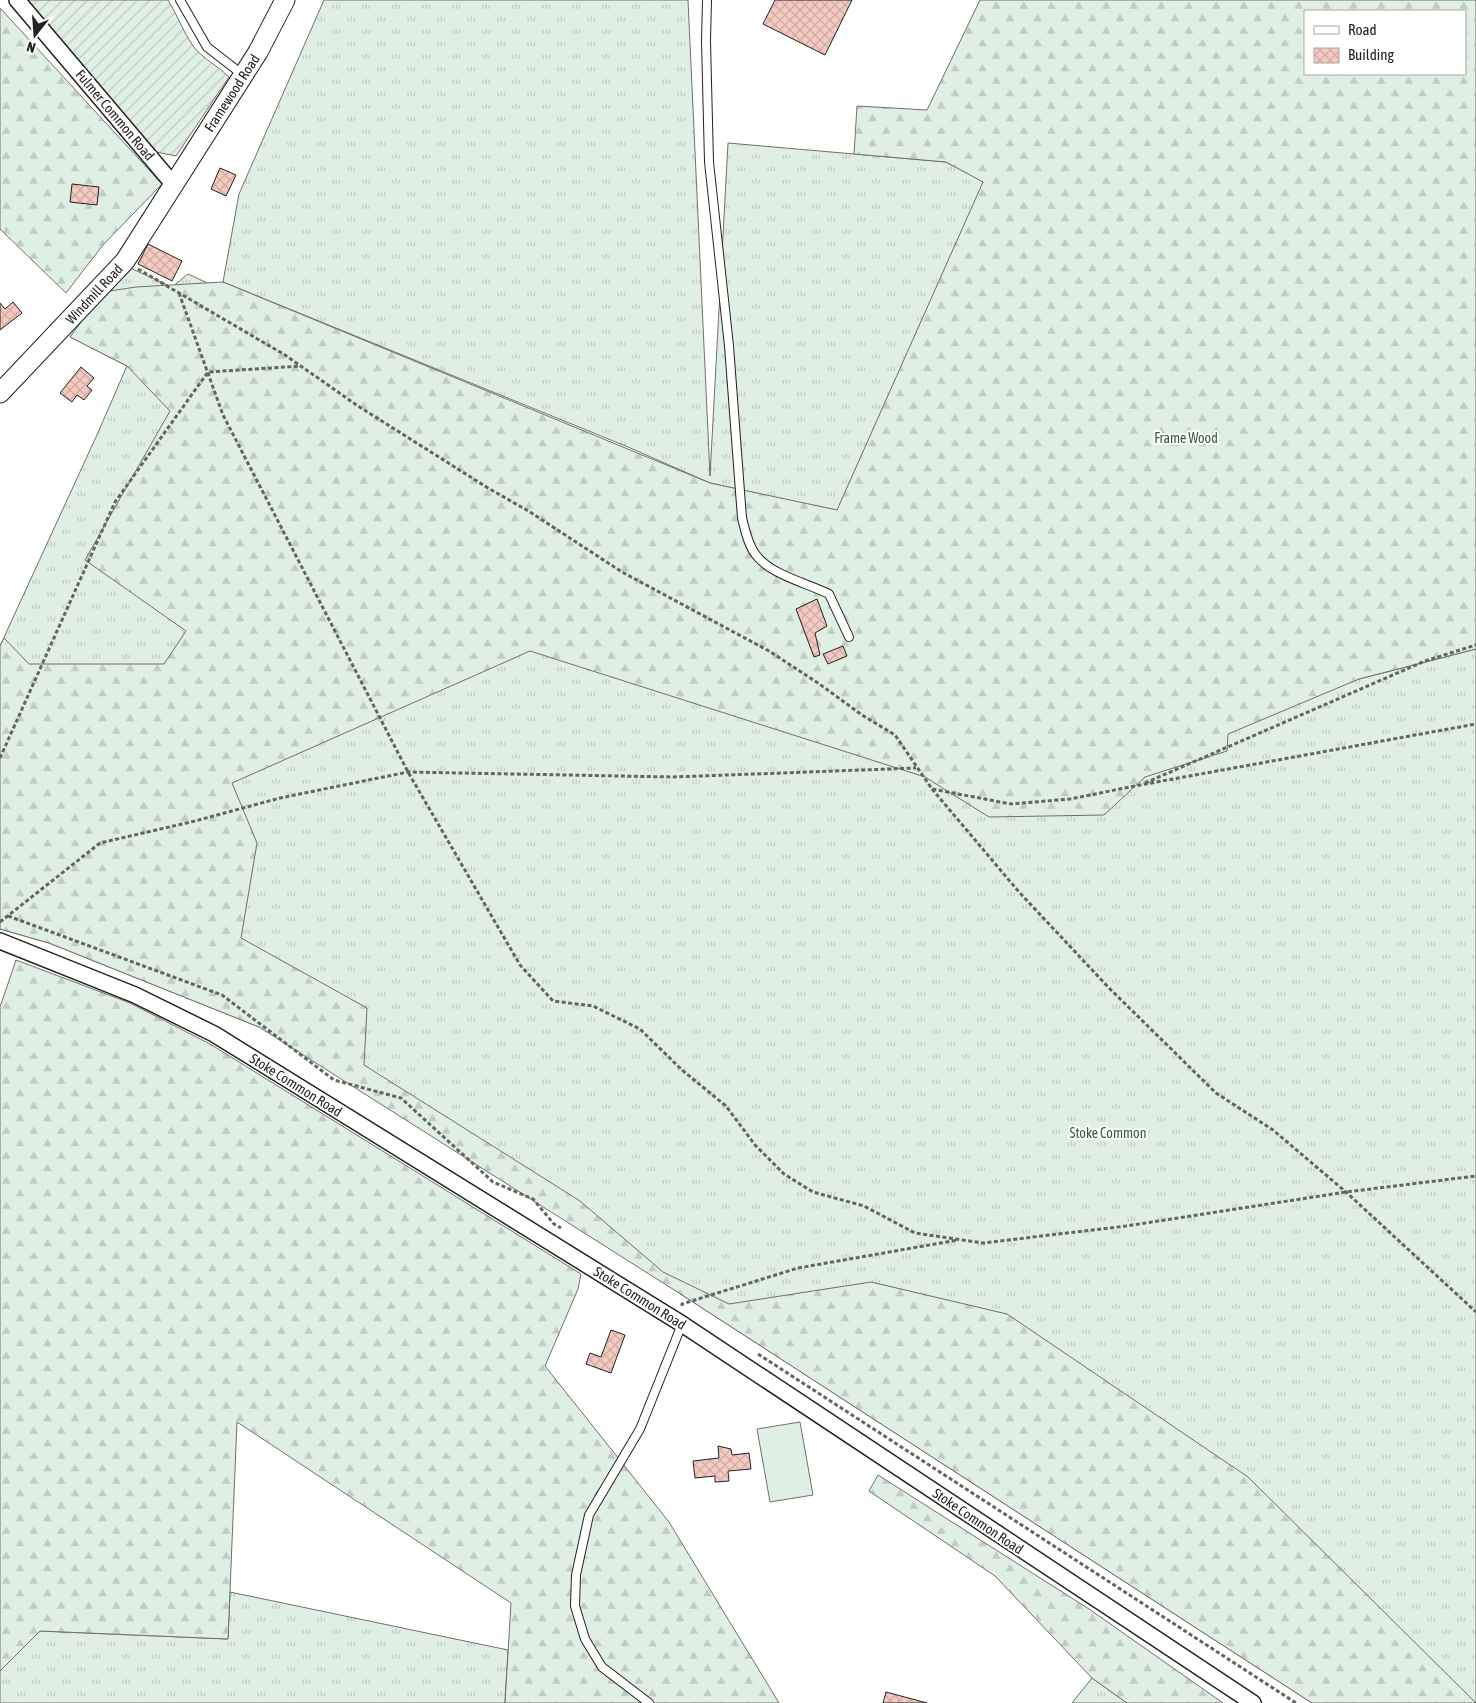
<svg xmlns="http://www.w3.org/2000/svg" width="1476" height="1703" font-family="'Asap Condensed',sans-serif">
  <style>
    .grass { fill: url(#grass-tufts); stroke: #6f6f6f }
    .forest { fill: url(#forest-firs); stroke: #6f6f6f; fill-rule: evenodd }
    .garden { fill: url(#garden-furrows); stroke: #6f6f6f }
    .pitch { fill: #e0efe3; stroke: #6f6f6f }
    .building { fill: url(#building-cross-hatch); stroke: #222 }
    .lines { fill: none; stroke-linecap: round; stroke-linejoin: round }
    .service-casing { stroke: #222; stroke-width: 10 }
    .minor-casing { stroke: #222; stroke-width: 18 }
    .tertiary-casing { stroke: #222; stroke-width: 21 }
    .path { stroke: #646464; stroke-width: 3; stroke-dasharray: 4 2.5; stroke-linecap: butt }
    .service { stroke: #fff; stroke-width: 8 }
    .minor { stroke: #fff; stroke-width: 15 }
    .tertiary { stroke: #fff; stroke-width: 19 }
    .labels { text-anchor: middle; stroke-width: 4; stroke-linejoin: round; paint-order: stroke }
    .street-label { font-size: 14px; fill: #222; stroke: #fff }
    .park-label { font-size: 14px; fill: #2f5e38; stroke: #fff }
  </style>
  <defs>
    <pattern id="grass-tufts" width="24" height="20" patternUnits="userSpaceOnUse" patternTransform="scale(1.25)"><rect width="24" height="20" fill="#e0efe3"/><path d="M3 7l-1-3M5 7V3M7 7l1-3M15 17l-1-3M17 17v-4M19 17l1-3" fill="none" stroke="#c0cdc2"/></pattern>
    <pattern id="forest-firs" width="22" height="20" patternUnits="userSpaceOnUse" patternTransform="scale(1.25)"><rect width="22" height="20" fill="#e0efe3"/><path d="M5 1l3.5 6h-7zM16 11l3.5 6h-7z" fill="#c0cdc2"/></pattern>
    <pattern id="garden-furrows" width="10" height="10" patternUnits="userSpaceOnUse" patternTransform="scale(1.25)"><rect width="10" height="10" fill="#e0efe3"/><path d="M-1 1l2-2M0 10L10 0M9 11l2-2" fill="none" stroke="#c0cdc2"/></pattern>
    <pattern id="building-cross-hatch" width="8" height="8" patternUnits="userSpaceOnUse" patternTransform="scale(1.25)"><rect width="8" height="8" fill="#f3c9c0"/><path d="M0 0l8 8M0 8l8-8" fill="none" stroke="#d0aca5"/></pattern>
  </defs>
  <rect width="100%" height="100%" fill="#fff"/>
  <path class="grass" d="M 324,0 L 688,0 L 710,476 L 728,143 L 946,162 L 984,182 L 837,511 L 710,483 L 628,447 L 223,282 L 239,194 Z
    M 128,267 L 172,287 L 188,274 L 718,518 L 1359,679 L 1476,649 L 1476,1703 L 1312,1703 L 679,1293 L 445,1139 L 259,1027 L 49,943 L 0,929 L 0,646 L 96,437 L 127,366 L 70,337 Z
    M 230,1592 L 508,1650 L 505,1703 L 0,1703 L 0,1671 L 40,1631 L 228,1639 Z
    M 1092,1678 L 1127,1703 L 1072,1703 Z"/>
  <path class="forest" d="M 980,0 L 1476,0 L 1476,649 L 1359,679 L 1228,734 L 1227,751 L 1145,777 L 1104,815 L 989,817 L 925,777 L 530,651 L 232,783 L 257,843 L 241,938 L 367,1008 L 364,1065 L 580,1201 L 663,1272 L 729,1304 L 871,1282 L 1007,1314 L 1248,1477 L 1476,1703 L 1312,1703 L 679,1293 L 259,1027 L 49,943 L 0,929 L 0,646 L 4,638 L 29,664 L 164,664 L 186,631 L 85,560 L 170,411 L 127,366 L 70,337 L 103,292 L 136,287 L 223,282 L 710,483 L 837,510 L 983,182 L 946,162 L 854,154 L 857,106 L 927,110 ZM 1305,11 L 1465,11 L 1465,74 L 1305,74 Z
    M 0,8 L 162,184 L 103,245 L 66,293 L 0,229 Z
    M 16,960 L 130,1003 L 210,1044 L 581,1274 L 578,1289 L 545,1366 L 669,1522 L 779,1703 L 505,1703 L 511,1603 L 237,1422 L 228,1639 L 40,1631 L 0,1671 L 0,1007 Z
    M 878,1475 L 1089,1609 L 1223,1703 L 1127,1703 L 1092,1678 L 995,1576 L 869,1491 Z"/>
  <path class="garden" d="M 28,0 L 168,0 C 177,14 183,32 193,46 C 203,59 217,65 229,77 L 176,156 L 156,152 Z"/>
  <path class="pitch" d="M 800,1422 L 813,1495 L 770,1502 L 757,1429 Z"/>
  <path class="building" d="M 775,0 L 852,0 L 825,55 L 763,24 Z
    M 220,168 L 236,175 L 226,196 L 211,189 Z
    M 72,184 L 99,187 L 97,205 L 70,202 Z
    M 148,244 L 182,261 L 172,281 L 138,264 Z
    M 13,302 L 22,313 L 0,330 L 0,303 L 5,309 Z
    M 81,367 L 94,378 L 87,386 L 92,390 L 84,400 L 77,395 L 72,402 L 60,393 Z
    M 817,599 L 827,626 L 815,633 L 820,655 L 814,657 L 796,609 Z
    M 843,646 L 847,656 L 828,664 L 823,654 Z
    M 611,1330 L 625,1335 L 611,1373 L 586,1364 L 590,1353 L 601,1357 Z
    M 718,1446 L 731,1449 L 732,1455 L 749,1453 L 751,1469 L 728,1471 L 729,1481 L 715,1482 L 715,1476 L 695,1478 L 693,1461 L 719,1458 Z
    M 886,1692 L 927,1703 L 883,1703 Z"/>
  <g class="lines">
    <g class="service-casing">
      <path id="service" d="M 180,0 L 207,47 L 243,75
        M 707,0 L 706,41 L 709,162 L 729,346 L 742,518 C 745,530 748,545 756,555 C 771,575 807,583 829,594 L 849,637
        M 649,1703 L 602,1667 L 585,1639 L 575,1606 L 576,1575 L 589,1515 L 640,1429 L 682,1324"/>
    </g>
    <g class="minor-casing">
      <path id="minor" d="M 17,0 L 173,184
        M 0,941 L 135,995 L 214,1034 L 682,1324 L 1253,1703"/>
    </g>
    <g class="tertiary-casing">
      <path id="tertiary" d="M 0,393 L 125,261 L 258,52 L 285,0"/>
    </g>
    <path class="path" d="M 138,269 L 285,355 L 358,406 L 488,488 L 530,512 L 622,572 L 769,651 L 818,683 L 862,715 L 895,735 L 932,789 L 1011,804 L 1070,799 L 1140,785 L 1476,724
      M 179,293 L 223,415 L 408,772 L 520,965 L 553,1001 L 593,1006 L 640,1029 L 682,1070 L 726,1106 L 755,1145 L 784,1174 L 813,1192 L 864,1206 L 915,1233 L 983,1243 L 1126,1226 L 1346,1192 L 1476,1176
      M 0,758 L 115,502 L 208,372 L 301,366
      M 1145,783 L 1425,661 L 1476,645
      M 932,789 L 1019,892 L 1109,988 L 1216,1093 L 1273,1130 L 1346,1192 L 1476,1312
      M 8,916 L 222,995 L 334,1080 L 401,1098 L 493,1182 L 533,1199 L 554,1224 L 561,1228
      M 0,922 L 100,843 L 195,821 L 280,798 L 408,772 L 673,777 L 916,768
      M 682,1306 L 682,1304 L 798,1268 L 958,1240
      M 758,1354 L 1296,1703"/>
    <use href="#service" class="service"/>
    <use href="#minor" class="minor"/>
    <use href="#tertiary" class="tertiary"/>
  </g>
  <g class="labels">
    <g class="street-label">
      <text transform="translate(232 93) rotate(-57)" y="5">Framewood Road</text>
      <text transform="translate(115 115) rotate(50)" y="5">Fulmer Common Road</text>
      <text transform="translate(94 294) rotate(-47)" y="5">Windmill Road</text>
      <text transform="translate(296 1085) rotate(32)" y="5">Stoke Common Road</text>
      <text transform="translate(640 1298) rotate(32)" y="5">Stoke Common Road</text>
      <text transform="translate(978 1521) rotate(34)" y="5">Stoke Common Road</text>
    </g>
    <g class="park-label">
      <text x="1186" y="443">Frame Wood</text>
      <text x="1108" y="1138">Stoke Common</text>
    </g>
  </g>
  <rect x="1304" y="10" width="162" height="65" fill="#ffffff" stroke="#a7a7a7"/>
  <rect x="1314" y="26" width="25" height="8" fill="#ffffff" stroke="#a7a7a7"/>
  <text x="1348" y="35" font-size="15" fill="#222222">Road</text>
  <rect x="1314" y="48" width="25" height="15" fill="url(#building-cross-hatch)" stroke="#a7a7a7"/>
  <text x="1348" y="60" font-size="15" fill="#222222">Building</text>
  <g transform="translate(35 35) rotate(197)" stroke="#ffffff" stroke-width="4" paint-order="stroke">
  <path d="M0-4L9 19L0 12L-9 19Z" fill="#222222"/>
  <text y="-8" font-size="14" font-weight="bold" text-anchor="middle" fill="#222222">N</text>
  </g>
</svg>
